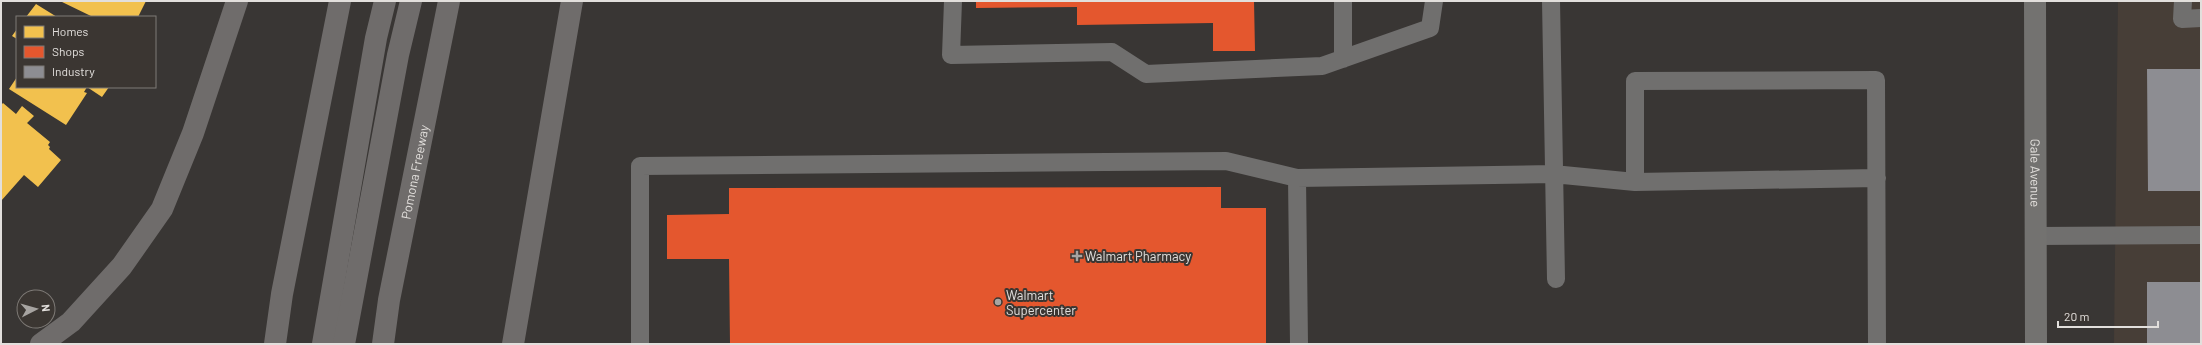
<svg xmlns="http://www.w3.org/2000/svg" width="2202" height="345" font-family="Barlow,sans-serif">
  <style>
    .built { fill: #473e37 }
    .homes { fill: #f2c14e }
    .shops { fill: #e4572e }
    .industry { fill: #8d8d92 }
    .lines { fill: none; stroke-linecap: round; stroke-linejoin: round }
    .lane { stroke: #706f6e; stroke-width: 18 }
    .secondary { stroke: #737270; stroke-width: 22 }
    .highway { stroke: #6f6c6b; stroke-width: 22 }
    .poi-dot { fill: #a7a4a1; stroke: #3b3632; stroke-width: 1.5 }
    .labels { text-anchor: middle; stroke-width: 4; stroke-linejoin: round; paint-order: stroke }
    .street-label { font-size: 13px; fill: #e2dfdc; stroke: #3b3632 }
    .poi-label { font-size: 13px; fill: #e2dfdc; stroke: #3b3632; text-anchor: start }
  </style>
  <rect width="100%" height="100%" fill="#393634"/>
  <path class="built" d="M 2118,1 L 2201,1 L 2201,344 L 2114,344 Z"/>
  <path class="homes" d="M 60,1 L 146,1 L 138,17 L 93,17 Z
    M 36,4 L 57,17 L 26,17 Z
    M 17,29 L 17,39 L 12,36 Z
    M 17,77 L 17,87 L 109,87 L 102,97 L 87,87 L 84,92 L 87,93 L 66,125 L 9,89 Z
    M 3,103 L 16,114 L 22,106 L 34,116 L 27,123 L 50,142 L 48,145 L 50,147 L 49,149 L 61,160 L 38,187 L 24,175 L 1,201 L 1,105 Z"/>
  <path class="shops" d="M 976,1 L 1254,1 L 1255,51 L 1213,51 L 1213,23 L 1077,25 L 1077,7 L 976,8 Z
    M 1221,187 L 1221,208 L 1266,208 L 1266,344 L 730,344 L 729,259 L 667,259 L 667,215 L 729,214 L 729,188 Z"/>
  <path class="industry" d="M 2147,69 L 2201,69 L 2201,191 L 2148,191 Z
    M 2147,282 L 2201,282 L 2201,344 L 2147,344 Z"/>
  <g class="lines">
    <path class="lane" d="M 953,1 L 951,55 L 1112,52 L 1146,74 L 1322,66 L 1430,28 L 1434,1
      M 1551,1 L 1556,279
      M 2183,1 L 2182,19 L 2201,18
      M 1343,59 L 1343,1
      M 1297,178 L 1299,344
      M 1635,182 L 1877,178
      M 2036,236 L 2201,235
      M 640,344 L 640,166 L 1226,161 L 1297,178 L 1553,174 L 1635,182 L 1635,81 L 1876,80 L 1877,344"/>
    <path class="secondary" id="s1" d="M 2035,1 L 2036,344"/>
    <g class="highway">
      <path d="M 41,344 L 71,322 L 122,266 L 162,209 L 193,133 L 237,1"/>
      <path d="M 275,344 L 282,294 L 340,1"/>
      <path d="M 323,344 L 376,38 L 385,1"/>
      <path d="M 344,344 L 398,55 L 411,1"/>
      <path id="s2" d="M 383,344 L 389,300 L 449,1"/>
      <path d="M 513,344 L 572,1"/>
    </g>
  </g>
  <g class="poi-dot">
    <path d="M1075 250h4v4h4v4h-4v4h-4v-4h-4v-4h4z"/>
    <circle cx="998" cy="302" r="4"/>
  </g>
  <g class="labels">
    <g class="street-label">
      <text dy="5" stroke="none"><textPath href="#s2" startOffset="175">Pomona Freeway</textPath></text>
      <text dy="5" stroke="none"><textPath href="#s1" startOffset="172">Gale Avenue</textPath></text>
    </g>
    <g class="poi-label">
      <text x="1085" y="261">Walmart Pharmacy</text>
      <text x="1006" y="300">Walmart<tspan x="1006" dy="15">Supercenter</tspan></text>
    </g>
  </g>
  <rect width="2202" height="345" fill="none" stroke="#e2dfdc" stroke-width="4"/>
  <rect x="16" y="16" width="140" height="72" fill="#3b3632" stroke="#7e7a76"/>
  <rect x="24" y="26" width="20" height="12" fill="#f2c14e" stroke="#7e7a76"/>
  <text x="52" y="36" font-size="12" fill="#e2dfdc">Homes</text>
  <rect x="24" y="46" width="20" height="12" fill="#e4572e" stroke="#7e7a76"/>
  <text x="52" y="56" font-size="12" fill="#e2dfdc">Shops</text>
  <rect x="24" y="66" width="20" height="12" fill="#8d8d92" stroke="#7e7a76"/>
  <text x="52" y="76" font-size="12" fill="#e2dfdc">Industry</text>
  <g transform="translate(36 309) rotate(84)"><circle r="19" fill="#3b3632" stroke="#7e7a76"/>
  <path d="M0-3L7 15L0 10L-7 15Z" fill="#a7a4a1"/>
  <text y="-6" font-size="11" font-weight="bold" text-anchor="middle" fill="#e2dfdc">N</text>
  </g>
  <path d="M2058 321v6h100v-6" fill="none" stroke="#e2dfdc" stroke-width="2"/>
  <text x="2064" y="321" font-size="12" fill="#e2dfdc" stroke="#3b3632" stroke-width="3" paint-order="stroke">20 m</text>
</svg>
